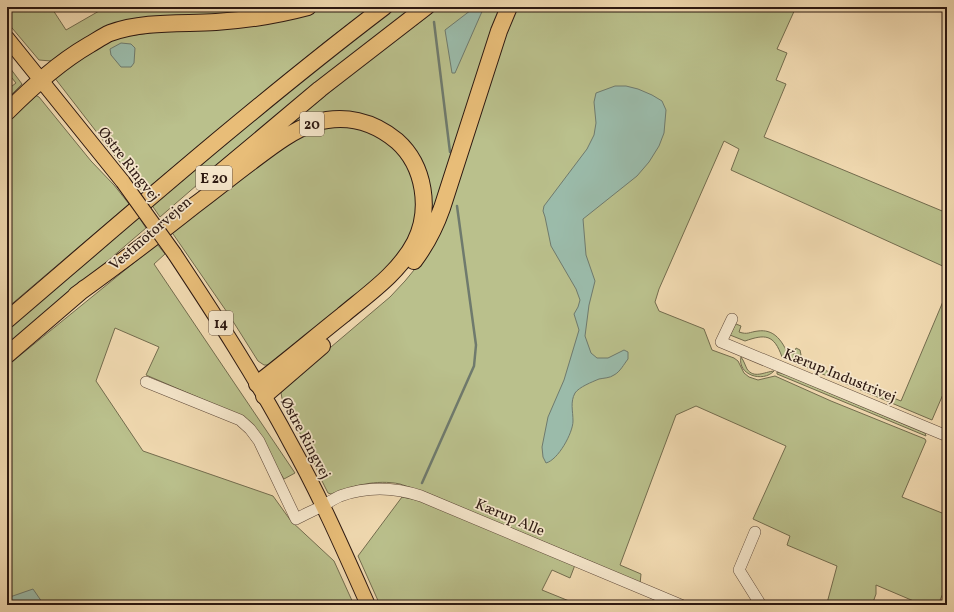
<svg xmlns="http://www.w3.org/2000/svg" width="954" height="612" font-family="Vollkorn,serif">
  <style>
    .green { fill: #bac08c; stroke: #736c4e }
    .water { fill: #9bbbaa; stroke: #6f7a6d }
    .lines { fill: none; stroke-linecap: round; stroke-linejoin: round }
    .stream { stroke: #6f7a6d; stroke-width: 2.5 }
    .minor-casing { stroke: #5d4839; stroke-width: 12 }
    .major-casing { stroke: #2c1811; stroke-width: 16 }
    .highway-casing { stroke: #2c1811; stroke-width: 18 }
    .minor { stroke: #f6e7cc; stroke-width: 11 }
    .major { stroke: #e8bd78; stroke-width: 14 }
    .highway { stroke: #e8bd78; stroke-width: 16 }
    .major-bridge-casing { stroke: #2c1811; stroke-width: 16; stroke-linecap: butt }
    .major-bridge { stroke: #e8bd78; stroke-width: 14 }
    .labels { text-anchor: middle; stroke-width: 3.5; stroke-linejoin: round; paint-order: stroke }
    .shield { fill: #f6e7cc; stroke: #695649; stroke-width: 1 }
    .shield-label { font-size: 14px; font-weight: bold; fill: #2c1811 }
    .street-label { font-size: 15px; fill: #2c1811; stroke: #f6e7cc }
  </style>
  <rect width="100%" height="100%" fill="#f1dab1"/>
  <filter id="stains"><feTurbulence type="fractalNoise" baseFrequency=".005" numOctaves="4"/><feColorMatrix values="0 0 0 0 .2 0 0 0 0 .09 0 0 0 0 .02 0 0 0 .5 -.17"/></filter>
  <radialGradient id="worn" r=".72"><stop offset=".6" stop-color="#630" stop-opacity="0"/><stop offset="1" stop-color="#630" stop-opacity=".3"/></radialGradient>
  <path class="green" d="M 7,7 L 51,7 L 66,30 L 106,7 L 283,7 L 250,12 L 186,17 L 157,17 L 58,59 L 51,61 L 39,60 L 7,22 Z
    M 323,7 L 371,7 L 326,41 L 143,192 L 54,77 L 113,38 L 315,10 Z
    M 392,7 L 416,7 L 242,146 L 160,217 L 151,204 Z
    M 440,7 L 505,7 L 442,199 L 419,241 L 413,155 L 347,115 L 256,152 L 368,61 Z
    M 516,7 L 796,7 L 777,49 L 787,53 L 776,80 L 786,84 L 764,137 L 947,213 L 947,268 L 731,170 L 739,149 L 724,141 L 659,289 L 655,302 L 659,311 L 704,329 L 712,350 L 734,358 L 738,361 L 744,373 L 749,377 L 758,380 L 775,376 L 831,401 L 925,439 L 926,441 L 902,497 L 947,515 L 947,584 L 938,605 L 923,605 L 876,585 L 876,594 L 872,605 L 829,605 L 827,603 L 837,566 L 787,545 L 790,536 L 753,519 L 786,446 L 696,406 L 676,415 L 620,565 L 641,574 L 640,584 L 592,562 L 427,493 C 418,490 409,487 400,484 C 376,479 353,486 331,494 L 328,493 C 318,475 312,455 302,437 C 296,425 282,406 281,393 L 285,386 L 390,297 L 405,281 L 419,264 Z
    M 7,64 L 22,84 L 7,99 L 7,90 L 16,83 L 7,72 Z
    M 33,94 L 39,97 L 91,161 L 114,185 L 129,204 L 7,308 L 7,118 Z
    M 329,126 L 364,128 L 397,149 L 410,170 L 418,197 L 414,227 L 406,244 L 396,259 L 381,273 L 272,365 L 264,365 L 258,361 L 229,315 L 171,231 L 293,139 Z
    M 138,216 L 146,228 L 7,347 L 7,328 Z
    M 157,244 L 165,254 L 154,264 L 295,473 L 284,479 L 246,418 L 146,375 L 159,347 L 115,328 L 96,381 L 143,451 L 273,496 L 291,521 L 334,561 L 354,605 L 7,605 L 7,366 Z
    M 947,292 L 947,385 L 932,420 L 806,367 L 807,363 L 901,401 Z
    M 736,324 L 741,326 L 739,332 C 748,335 749,332 758,331 C 773,329 781,339 787,352 L 794,354 L 796,348 L 800,350 L 801,355 L 797,364 L 782,357 C 774,334 765,334 745,341 L 730,335 L 735,325 Z
    M 741,357 C 744,361 745,365 747,369 C 754,379 764,372 774,371 C 763,383 737,375 741,357 Z
    M 777,372 L 787,375 L 925,433 L 926,436 L 777,374 Z
    M 402,497 L 421,501 L 575,565 L 570,578 L 552,570 L 542,590 L 579,605 L 380,605 L 358,556 Z"/>
  <path class="water" d="M 475,7 L 484,7 L 455,73 L 452,73 L 445,30 Z
    M 121,43 L 131,44 L 135,48 L 134,63 L 131,67 L 121,67 L 111,55 L 110,49 Z
    M 615,86 L 626,86 L 638,89 L 652,95 L 662,101 L 666,110 L 664,133 L 659,146 L 649,162 L 637,176 L 583,219 L 586,255 L 595,281 L 589,305 L 585,336 L 591,353 L 597,358 L 608,358 L 624,350 L 628,352 L 628,359 C 624,364 620,372 614,375 C 610,378 604,378 599,379 C 592,382 579,387 575,393 C 570,402 573,411 573,421 C 573,433 558,460 546,463 L 543,457 L 542,447 L 548,417 L 564,380 L 579,330 L 574,314 L 578,307 L 580,300 L 576,289 L 551,246 L 545,217 L 543,211 L 544,206 L 587,149 L 594,135 L 596,123 L 594,102 L 596,93 Z
    M 33,589 L 42,602 L 42,605 L 7,605 L 7,598 Z"/>
  <g class="lines">
    <path class="stream" d="M 434,22 L 450,152
      M 422,483 L 474,366 L 476,345 L 457,206"/>
    <g class="minor-casing">
      <path id="minor" d="M 732,319 L 721,342 L 947,436
        M 146,382 L 240,420 L 250,429 L 259,441 L 296,519 C 305,514 315,510 324,505 C 329,502 334,499 340,496 C 368,486 394,487 421,496 L 681,605
        M 755,532 L 739,570 L 759,602 L 758,605"/>
    </g>
    <g class="major-casing">
      <path id="major" d="M 7,38 L 123,182
        M 174,253 C 215,315 256,378 291,444 C 320,496 344,551 368,605"/>
    </g>
    <g class="highway-casing">
      <path id="highway" d="M 7,112 C 32,87 58,63 89,45 C 96,41 103,36 110,33 C 143,21 181,24 216,22 C 247,20 278,15 308,7
        M 215,177 L 320,89 L 426,7
        M 414,261 C 426,245 435,228 442,208 L 499,31 L 509,7
        M 76,295 C 116,266 156,236 195,205 C 214,191 232,176 251,162 C 271,147 291,131 314,123 C 344,114 373,121 397,141 C 425,166 431,210 415,242 C 399,273 368,294 343,315 C 314,338 286,362 257,384
        M 7,320 C 131,214 254,106 384,7
        M 7,355 L 85,288
        M 264,396 L 322,346"/>
    </g>
    <use href="#minor" class="minor"/>
    <use href="#major" class="major"/>
    <use href="#highway" class="highway"/>
    <g class="major-bridge-casing">
      <path id="major-bridge" d="M 123,182 L 174,253"/>
    </g>
    <use href="#major-bridge" class="major-bridge"/>
  </g>
  <g class="labels">
    <g class="shield">
      <rect x="300" y="112" width="24" height="24" rx="3"/>
      <rect x="196" y="166" width="36" height="24" rx="3"/>
      <rect x="209" y="311" width="24" height="24" rx="3"/>
    </g>
    <g class="shield-label">
      <text x="312" y="129">20</text>
      <text x="214" y="183">E 20</text>
      <text x="221" y="328">14</text>
    </g>
    <g class="street-label">
      <text transform="translate(129 164) rotate(52)" y="5">Østre Ringvej</text>
      <text transform="translate(150 233) rotate(-41)" y="5">Vestmotorvejen</text>
      <text transform="translate(840 375) rotate(22)" y="5">Kærup Industrivej</text>
      <text transform="translate(306 438) rotate(62)" y="5">Østre Ringvej</text>
      <text transform="translate(510 517) rotate(23)" y="5">Kærup Alle</text>
    </g>
  </g>
  <rect width="954" height="612" fill="none" stroke="#f1dab1" stroke-width="24"/>
  <rect x="8" y="8" width="938" height="596" fill="none" stroke="#2c1811" stroke-width="2"/>
  <rect x="12" y="12" width="930" height="588" fill="none" stroke="#2c1811"/>
  <rect width="100%" height="100%" filter="url(#stains)"/>
  <rect width="100%" height="100%" fill="url(#worn)"/>
</svg>
